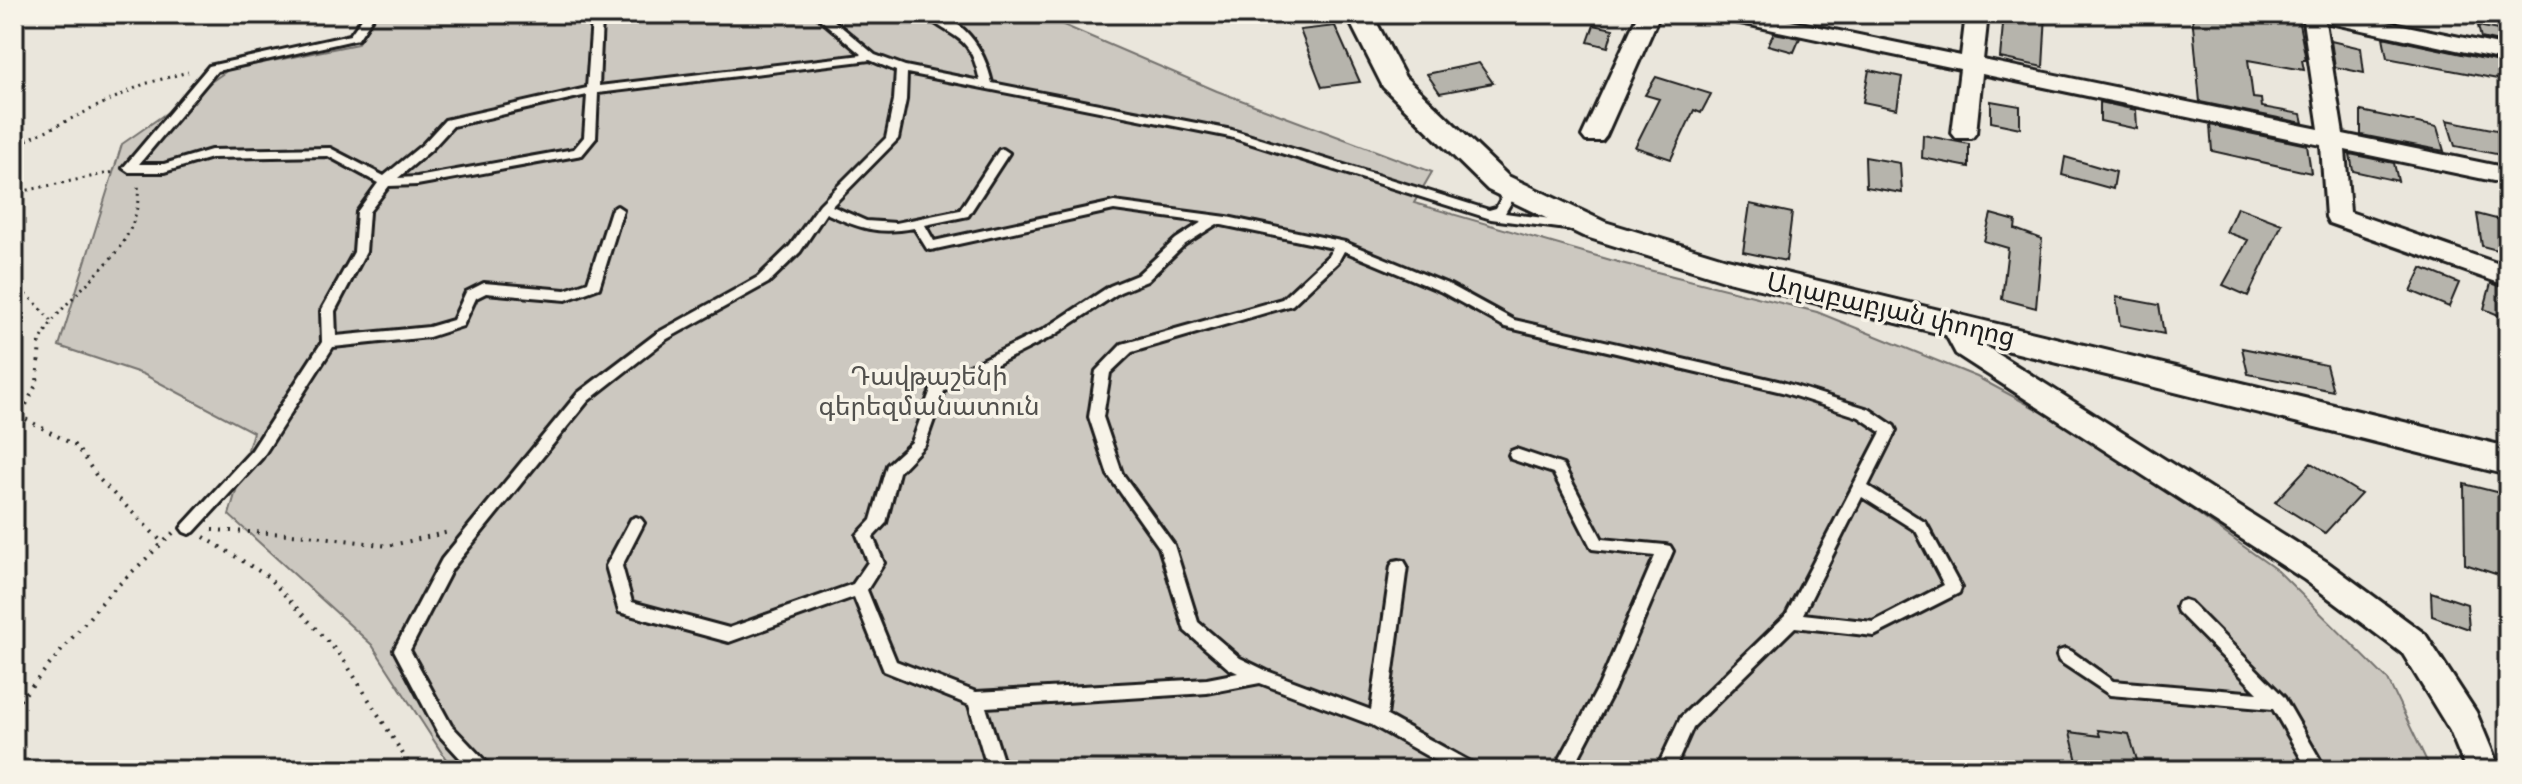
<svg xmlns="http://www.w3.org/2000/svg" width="2522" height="784" font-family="Itim,'Noto Sans Armenian',sans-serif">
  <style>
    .green { fill: #ccc8c0; stroke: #74726e; stroke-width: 2 }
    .building { fill: #b6b4ac; stroke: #1c1c1c; stroke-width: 2 }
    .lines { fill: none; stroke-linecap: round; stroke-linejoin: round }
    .service-casing { stroke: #1c1c1c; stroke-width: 6 }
    .minor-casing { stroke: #1c1c1c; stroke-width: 6 }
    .tertiary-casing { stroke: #1c1c1c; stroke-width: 6 }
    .path-far1 { stroke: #1c1c1c; stroke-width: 3; stroke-dasharray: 2 5; stroke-linecap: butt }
    .path { stroke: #1c1c1c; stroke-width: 4; stroke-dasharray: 2 7; stroke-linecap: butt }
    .service { fill: #f7f3e8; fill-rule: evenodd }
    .minor { fill: #f7f3e8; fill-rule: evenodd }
    .tertiary { fill: #f7f3e8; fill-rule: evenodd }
    .labels { text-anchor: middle; stroke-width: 7; stroke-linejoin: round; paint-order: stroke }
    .street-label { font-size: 26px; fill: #1c1c1c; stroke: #f7f3e8 }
    .park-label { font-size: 26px; fill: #51504d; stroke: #f7f3e8 }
  </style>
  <rect width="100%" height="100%" fill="#eae6dc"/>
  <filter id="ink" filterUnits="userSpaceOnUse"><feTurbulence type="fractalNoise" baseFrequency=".0125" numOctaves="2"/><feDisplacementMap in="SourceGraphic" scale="16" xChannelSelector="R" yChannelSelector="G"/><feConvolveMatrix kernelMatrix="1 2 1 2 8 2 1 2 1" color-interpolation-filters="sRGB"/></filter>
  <g filter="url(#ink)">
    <path class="green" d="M 377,14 L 1038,14 L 1217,91 L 1432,172 L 1414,203 L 1621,263 L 1817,312 L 1977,377 L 2096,441 L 2278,571 L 2388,680 L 2431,770 L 453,770 L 372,645 L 229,515 L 253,432 L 143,374 L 59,346 L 122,144 L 228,70 L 357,44 Z"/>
    <path class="building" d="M 2004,14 L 2046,14 L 2043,67 L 2000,58 Z
      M 2192,14 L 2276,14 L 2298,18 L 2306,60 L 2302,60 L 2304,70 L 2248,60 L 2253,98 L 2261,99 L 2262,107 L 2301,114 L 2303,123 L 2200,102 Z
      M 1594,25 L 1613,29 L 1608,47 L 1588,42 Z
      M 1335,26 L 1360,82 L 1322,87 L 1300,30 Z
      M 2478,26 L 2508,32 L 2508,44 L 2481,38 Z
      M 1774,33 L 1800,38 L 1794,52 L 1768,45 Z
      M 2383,37 L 2508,64 L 2508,81 L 2387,58 Z
      M 2331,41 L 2361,48 L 2364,73 L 2335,67 Z
      M 1479,63 L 1493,83 L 1440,93 L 1427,74 Z
      M 1869,70 L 1902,77 L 1897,109 L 1863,102 Z
      M 1656,77 L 1711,94 L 1701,113 L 1694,110 L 1671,159 L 1635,147 L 1659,99 L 1645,95 Z
      M 1991,101 L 2020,106 L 2020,128 L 1991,122 Z
      M 2100,102 L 2136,110 L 2137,129 L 2100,121 Z
      M 2361,111 L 2437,127 L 2444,151 L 2361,135 Z
      M 2447,120 L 2497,130 L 2506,156 L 2455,146 Z
      M 2210,125 L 2307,145 L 2311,173 L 2212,151 Z
      M 1923,135 L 1969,144 L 1969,167 L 1922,158 Z
      M 2350,154 L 2394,163 L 2398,181 L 2353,171 Z
      M 1865,157 L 1900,163 L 1902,193 L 1866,187 Z
      M 2065,157 L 2116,172 L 2113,189 L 2062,175 Z
      M 1750,204 L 1792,213 L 1786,261 L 1743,252 Z
      M 2237,207 L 2282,224 L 2248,296 L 2223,285 L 2248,240 L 2226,232 Z
      M 1991,214 L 2016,221 L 2015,229 L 2042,239 L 2036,308 L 2002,299 L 2008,248 L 1984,241 Z
      M 2477,214 L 2508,222 L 2508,253 L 2482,246 Z
      M 2422,268 L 2459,283 L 2449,307 L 2411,291 Z
      M 2491,283 L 2508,289 L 2508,319 L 2484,309 Z
      M 2116,297 L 2159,305 L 2164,334 L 2120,325 Z
      M 2242,348 L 2326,365 L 2333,391 L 2248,374 Z
      M 2311,463 L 2361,494 L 2325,533 L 2275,502 Z
      M 2464,484 L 2508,495 L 2508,578 L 2465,564 Z
      M 2431,592 L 2467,604 L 2469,629 L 2432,616 Z
      M 2098,730 L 2129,734 L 2140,770 L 2079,770 L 2070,732 L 2100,736 Z"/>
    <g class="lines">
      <g class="service-casing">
        <path id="service" d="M 365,14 L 375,14 L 358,39 L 217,71 L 139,164 L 164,164 L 211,150 L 330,148 L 384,176 L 423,144 L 445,120 L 587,88 L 592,19 L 595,14 L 606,14 L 602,19 L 599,86 L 862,55 L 814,14 L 826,14 L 875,55 L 905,66 L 980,81 C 970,32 955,41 923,14 C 963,14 984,48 992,83 L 1232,130 L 1489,210 L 1496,208 L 1501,199 L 1493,185 L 1499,181 L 1503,182 L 1513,199 L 1505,213 L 1574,222 L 1580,226 L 1574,230 L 1491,219 L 1230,137 L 907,73 L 906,100 L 898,139 L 832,206 L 866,221 L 896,223 L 960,210 L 999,150 L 1003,149 L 1009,153 L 968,216 L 925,225 L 934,241 L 1114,202 L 1227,217 L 1345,242 L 1450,285 L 1514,320 L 1782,382 L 1869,409 L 1894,426 L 1896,430 L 1868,486 L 1926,523 L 1961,588 L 1959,593 L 1874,636 L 1795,627 L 1693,727 L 1674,770 L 1656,770 L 1681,717 L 1786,615 L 1881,432 L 1859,417 L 1782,392 L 1505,327 L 1440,291 L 1344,251 L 1338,262 L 1292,305 L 1132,352 L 1110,373 L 1103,417 L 1122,473 L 1174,545 L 1198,622 L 1240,658 L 1267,671 L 1371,710 L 1391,566 L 1394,561 L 1399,560 L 1404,561 L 1407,566 L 1387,716 L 1474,764 L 1477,770 L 1452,770 L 1372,725 L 1260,683 L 1207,693 L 986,707 L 1006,770 L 988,770 L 969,705 L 884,671 L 854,597 L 729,642 L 619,612 L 606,566 L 631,519 L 636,517 L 641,519 L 644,523 L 622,566 L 632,602 L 729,628 L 853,584 L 868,562 L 857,535 L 871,520 L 887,465 L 912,442 L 933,384 L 1043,330 L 1110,286 L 1137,275 L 1176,239 L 1202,222 L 1114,210 L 931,250 L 927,249 L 914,228 C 877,235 859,228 826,213 L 800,252 L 768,283 L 667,339 L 588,401 L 452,569 L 410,650 L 451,725 L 488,764 L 491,770 L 471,770 L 439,735 L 394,650 L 442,559 L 578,393 L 657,333 L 758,277 L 790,246 L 820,204 L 886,138 L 894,100 L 896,71 L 870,60 L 598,93 L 596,138 L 582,155 L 417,185 L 389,186 L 369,212 L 366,252 L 335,311 L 336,336 L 429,327 L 453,320 L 466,292 L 484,283 L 565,290 L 588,282 L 611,210 L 617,206 L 623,210 L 599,288 L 566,300 L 486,293 L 476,298 L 463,326 L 429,337 L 333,347 L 262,458 L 194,532 L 189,534 L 184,532 L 181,528 L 184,524 L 252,450 L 322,342 L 321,311 L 354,252 L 357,212 L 378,183 L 328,156 L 211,158 L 164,172 L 129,172 L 123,168 L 209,66 L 350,35 ZM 587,95 L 584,137 L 574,149 L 417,177 L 398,178 L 431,150 L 453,126 ZM 1217,224 L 1333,248 L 1328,256 L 1282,299 L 1122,344 L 1096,371 L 1089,417 L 1108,475 L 1159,547 L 1185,631 L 1228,668 L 1238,673 L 1207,679 L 976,692 L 896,661 L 867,590 L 884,563 L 873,537 L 886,523 L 899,472 L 925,445 L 944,391 L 1053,336 L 1120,292 L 1147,281 L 1184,245 ZM 1862,497 L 1916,531 L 1944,585 L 1873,622 L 1803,614 Z
          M 1516,449 L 1563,465 L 1602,539 L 1665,545 L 1670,546 L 1673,551 L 1614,690 L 1572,770 L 1554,770 L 1599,686 L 1655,556 L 1592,549 L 1553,473 L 1511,459 L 1509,455 L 1511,451 Z
          M 2184,600 L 2190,602 L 2284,697 L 2326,770 L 2308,770 L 2273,709 L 2110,695 L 2059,661 L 2057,656 L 2059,651 L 2065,649 L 2071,651 L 2113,681 L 2258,693 L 2178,612 L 2176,607 L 2178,602 Z"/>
      </g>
      <g class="minor-casing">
        <path id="minor" d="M 1638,14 L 1660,14 L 1606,136 L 1602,141 L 1586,141 L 1582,136 Z
          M 1715,14 L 1757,14 L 1961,56 L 1966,14 L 1988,14 L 1983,60 L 2319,129 L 2302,14 L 2349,14 L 2508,47 L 2508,61 L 2325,22 L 2343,134 L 2508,168 L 2508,184 L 2345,150 L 2350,212 L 2508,267 L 2508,286 L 2329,223 L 2326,217 L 2321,145 L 1982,74 L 1976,133 L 1972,138 L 1956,138 L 1952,133 L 1960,69 L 1726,20 Z
          M 1952,312 L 1961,315 L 1976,340 L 2327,562 L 2425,634 L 2476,712 L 2500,770 L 2466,770 L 2450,731 L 2403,654 L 2305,580 L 1956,354 L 1939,322 L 1943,315 Z"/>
      </g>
      <g class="tertiary-casing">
        <path id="tertiary" d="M 1346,14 L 1372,14 L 1405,77 L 1508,176 L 1605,222 L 1727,259 L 2508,447 L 2508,475 L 1724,280 L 1583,236 L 1488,190 L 1383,87 Z"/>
      </g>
      <path class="path-far1" d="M 14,146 L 144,84 L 188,72
        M 14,193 L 114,172
        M 14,286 L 34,301 L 52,322
        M 39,344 C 67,283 144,259 138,183"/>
      <path class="path" d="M 18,415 L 76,446 L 98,478 L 162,542
        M 14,418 L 27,403 L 37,383 L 40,342
        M 212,530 L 308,535 L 388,546 L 449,532
        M 204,537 L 267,576 L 342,657 L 413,770
        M 14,707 L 109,594 L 173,533"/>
      <use href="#service" class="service"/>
      <use href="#minor" class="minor"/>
      <use href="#tertiary" class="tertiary"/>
    </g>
  </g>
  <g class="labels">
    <g class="street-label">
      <text transform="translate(1891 309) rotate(13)" y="9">Աղաբաբյան փողոց</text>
    </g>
    <g class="park-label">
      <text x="929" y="385">Դավթաշենի<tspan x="929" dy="30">գերեզմանատուն</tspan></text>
    </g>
  </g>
  <rect width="2522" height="784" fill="none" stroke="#f7f3e8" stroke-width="48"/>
  <rect x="24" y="24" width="2474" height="736" fill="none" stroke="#1c1c1c" stroke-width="3" filter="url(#ink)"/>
</svg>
